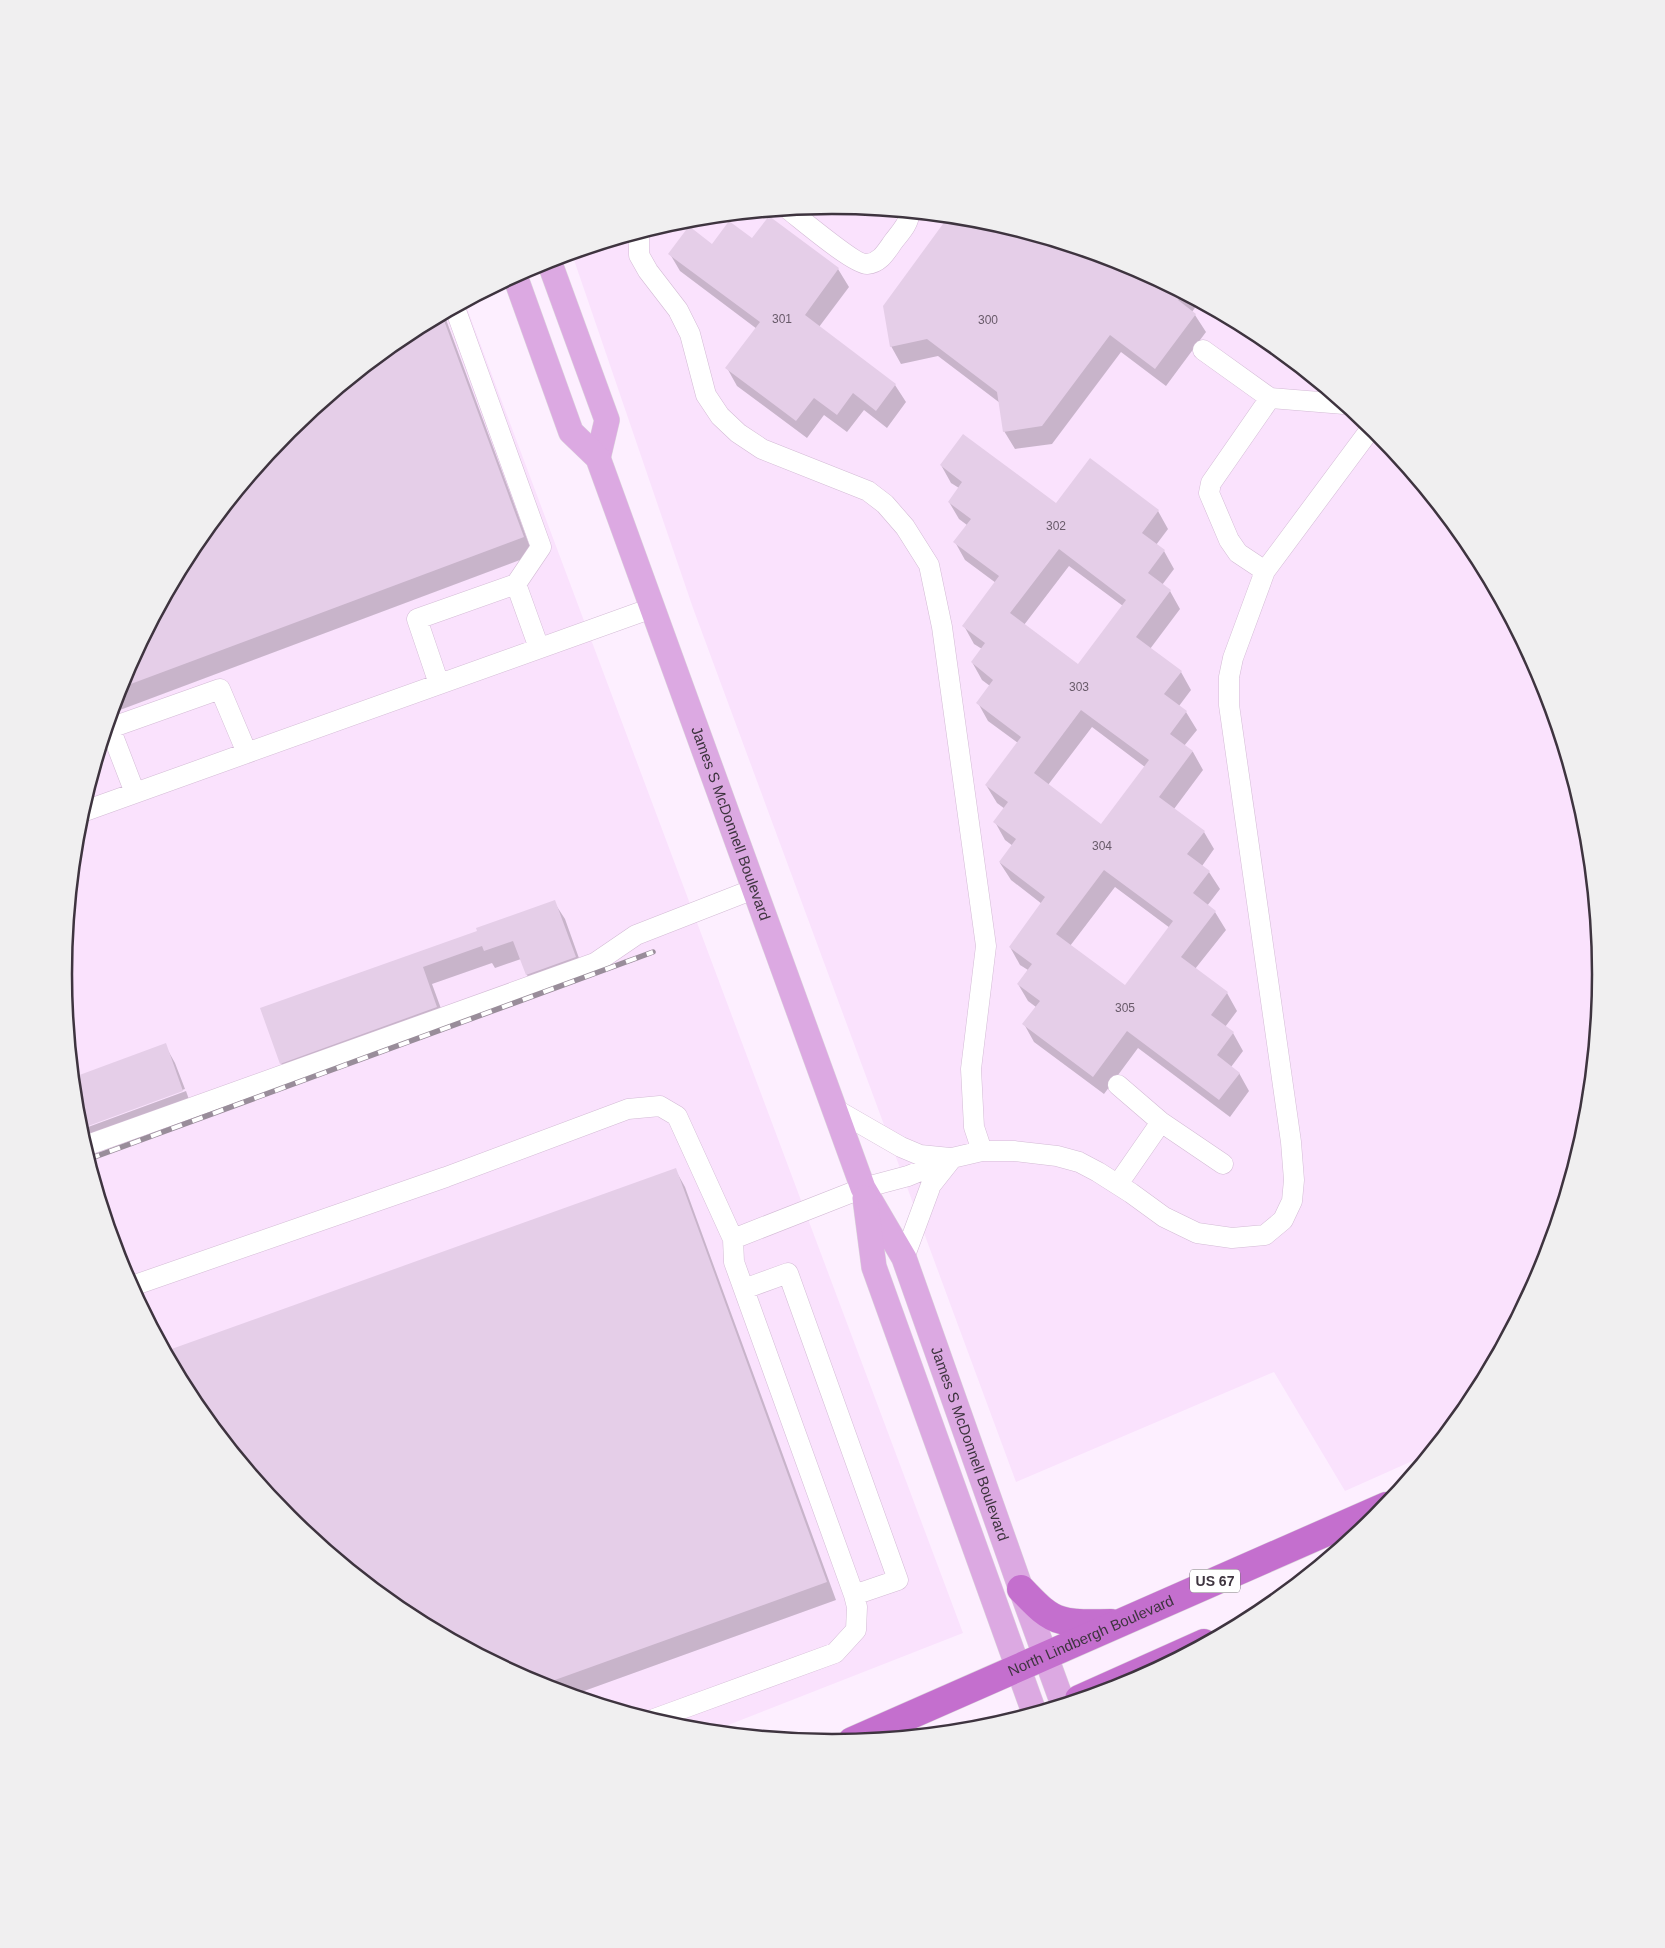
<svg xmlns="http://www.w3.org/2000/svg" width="1665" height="1948" font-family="Arial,sans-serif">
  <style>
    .built { fill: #fae2fd }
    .shadow { fill: #0003; fill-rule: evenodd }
    .building { fill: #e5cee8; fill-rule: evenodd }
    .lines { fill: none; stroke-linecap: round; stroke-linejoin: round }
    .minor-casing { stroke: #d3bbd5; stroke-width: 21 }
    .major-casing { stroke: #dcdadc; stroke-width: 26 }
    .highway-casing { stroke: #dcdadc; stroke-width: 29 }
    .minor { stroke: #fff; stroke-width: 20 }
    .major { stroke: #dca9e2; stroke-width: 25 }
    .highway { stroke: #c46fce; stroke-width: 28 }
    .rail-casing { stroke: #998d9a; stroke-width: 5.5 }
    .rail { stroke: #fff; stroke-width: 4; stroke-dasharray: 11; stroke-linecap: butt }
    .labels { text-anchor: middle; stroke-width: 4; stroke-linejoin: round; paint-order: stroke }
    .number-label { font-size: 12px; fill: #685a69 }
    .shield { fill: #fff; stroke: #787179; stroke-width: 1 }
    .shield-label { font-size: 14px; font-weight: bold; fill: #3e343f }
    .street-label { font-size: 15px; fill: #3e343f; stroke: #fff }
    .rim { fill: none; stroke: #3e343f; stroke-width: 2.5 }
  </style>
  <rect width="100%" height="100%" fill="#fdefff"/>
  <path class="built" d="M 833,205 L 983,220 L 1127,264 L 1260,335 L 1376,431 L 1472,547 L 1543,680 L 1587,824 L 1601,974 L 1586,1124 L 1543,1268 L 1472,1401 L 1428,1454 L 1345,1491 L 1274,1372 L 1016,1482 L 693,608 L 572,254 L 683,220 Z
    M 465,303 L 963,1633 L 713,1731 L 682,1728 L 538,1684 L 405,1613 L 289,1517 L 193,1401 L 122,1268 L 78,1124 L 64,974 L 79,824 L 122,680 L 289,430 L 406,335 Z"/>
  <path class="shadow" d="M 939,216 L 983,220 L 1127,264 L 1199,302 L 1192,312 L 1195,315 L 1206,332 L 1166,386 L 1121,352 L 1052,444 L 1015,449 L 1004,431 L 1000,403 L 938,356 L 901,364 L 891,346 L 946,221 Z
    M 769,217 L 838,269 L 849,287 L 819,327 L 895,385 L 906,402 L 887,428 L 864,410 L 847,432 L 824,415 L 807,438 L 737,386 L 727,368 L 757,329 L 680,271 L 670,254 L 752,240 Z
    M 444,314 L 533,555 L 112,713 L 122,680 L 289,430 L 406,335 Z
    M 941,465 L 1056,505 L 1158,511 L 1168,529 L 1156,545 L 1164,551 L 1174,569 L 1162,585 L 1170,591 L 1180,609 L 1150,649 L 1181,672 L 1191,690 L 1179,706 L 1186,712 L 1197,730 L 1184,746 L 1193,752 L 1203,770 L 1174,809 L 1204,832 L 1214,849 L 1202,866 L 1209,872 L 1220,889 L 1207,906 L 1215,912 L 1226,930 L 1195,969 L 1227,993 L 1237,1011 L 1225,1027 L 1233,1033 L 1243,1051 L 1231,1067 L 1239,1073 L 1249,1091 L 1230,1117 L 1138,1048 L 1104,1094 L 1034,1042 L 1024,1024 L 1036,1007 L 1028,1001 L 1018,984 L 1028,970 L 1020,965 L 1010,947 L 1042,904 L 1011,880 L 1000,863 L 1013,846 L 1005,840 L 995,822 L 1005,809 L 997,803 L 986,785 L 1018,743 L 988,721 L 978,703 L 990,686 L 982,680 L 972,662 L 982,649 L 974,644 L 964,626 L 996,583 L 965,560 L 955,542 L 967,525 L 959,519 L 949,502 L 959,488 L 951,483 ZM 1069,566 L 1123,606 L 1079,666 L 1024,625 ZM 1092,727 L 1145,767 L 1101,825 L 1048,785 ZM 1115,887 L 1170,928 L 1125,987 L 1070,946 Z
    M 554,902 L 565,919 L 585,975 L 537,992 L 527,975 L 521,959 L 495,968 L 492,963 L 432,984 L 447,1025 L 291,1081 L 281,1063 L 261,1009 L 478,932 Z
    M 165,1045 L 175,1063 L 185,1089 L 80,1127 L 74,1078 Z
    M 186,1091 L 192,1108 L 86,1148 L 80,1130 Z
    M 675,1169 L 685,1187 L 836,1600 L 573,1695 L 538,1684 L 405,1613 L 289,1517 L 193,1401 Z"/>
  <path class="building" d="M 769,216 L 839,268 L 805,315 L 896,384 L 876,411 L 853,393 L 837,415 L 814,398 L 796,421 L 725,368 L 760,322 L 668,254 L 689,226 L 712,244 L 729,221 L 752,238 Z
    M 948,217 L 983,220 L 1127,264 L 1182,294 L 1178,300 L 1196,314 L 1155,369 L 1110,335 L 1042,426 L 1003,432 L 997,392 L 927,339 L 890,347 L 883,306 Z
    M 442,315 L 524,537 L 120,688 L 122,680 L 193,547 L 289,430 L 406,335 Z
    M 963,434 L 1056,503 L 1090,458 L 1159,510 L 1142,533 L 1165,550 L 1148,573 L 1171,590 L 1136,637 L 1182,671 L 1164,694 L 1187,711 L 1170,734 L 1193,751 L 1159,797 L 1205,831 L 1187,854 L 1210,871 L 1193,893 L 1216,911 L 1181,957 L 1228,992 L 1211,1015 L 1234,1032 L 1217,1055 L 1240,1073 L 1219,1100 L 1127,1031 L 1093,1077 L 1022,1024 L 1040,1001 L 1017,984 L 1032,964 L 1009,947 L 1045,897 L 999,862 L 1016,839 L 993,822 L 1008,802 L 985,785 L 1021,737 L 976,703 L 993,680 L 971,662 L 985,643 L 962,626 L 999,576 L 953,542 L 971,519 L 948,502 L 962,482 L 940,465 ZM 1059,549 L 1126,600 L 1078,664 L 1010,613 ZM 1081,710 L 1149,760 L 1101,824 L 1034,773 ZM 1104,870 L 1173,921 L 1125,985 L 1056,934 Z
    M 555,900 L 576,957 L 526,975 L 513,941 L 484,951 L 482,946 L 423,967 L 437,1007 L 280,1064 L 260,1008 L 477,931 L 476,928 Z
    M 166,1043 L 183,1091 L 80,1129 L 74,1077 Z
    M 676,1168 L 827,1582 L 541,1685 L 538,1684 L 405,1613 L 289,1517 L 193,1401 L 166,1351 Z"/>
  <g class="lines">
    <g class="minor-casing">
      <path id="minor" d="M 789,210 C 802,220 855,265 867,264 C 880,263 886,252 893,242 C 899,234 910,223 909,213
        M 639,233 L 639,255 L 648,271 L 678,310 L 690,334 L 706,395 L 720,416 L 738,433 L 762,449 L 868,491 L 885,504 L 905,527 L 929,565 L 942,627 L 986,946 L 971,1069 L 974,1127 L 982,1151
        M 455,308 L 541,547 L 516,584 L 539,648
        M 1203,350 L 1270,398
        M 1265,571 L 1238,553 L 1229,540 L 1209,493 L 1211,483 L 1270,398 L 1344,404
        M 439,684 L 417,619 L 516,584
        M 135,793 L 110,728 L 220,689 L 247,753
        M 82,812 L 652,608
        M 1118,1085 L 1161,1122 L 1223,1164
        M 835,1109 L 901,1147 L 920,1155 L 950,1158
        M 85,1146 L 595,963 L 636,935 L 754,889
        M 1118,1184 L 1161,1122
        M 733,1239 L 863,1188 L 908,1176 L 952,1158 L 982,1151 L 1014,1151 L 1057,1156 L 1079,1162 L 1098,1172 L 1131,1193 L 1164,1217 L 1197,1233 L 1232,1238 L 1265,1235 L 1283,1220 L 1292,1201 L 1294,1180 L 1291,1142 L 1229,705 L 1229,677 L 1233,658 L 1265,571 L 1372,427
        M 904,1258 L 931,1185 L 950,1161
        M 132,1286 L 446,1177 L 628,1109 L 660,1106 L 677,1116 L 733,1239 L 734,1262 L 854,1595 L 857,1607 L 856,1630 L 835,1653 L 654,1719
        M 744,1289 L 788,1273 L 898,1580 L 854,1595"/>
    </g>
    <g class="major-casing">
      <g id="major">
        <path d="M 549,261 L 607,420 L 598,458"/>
        <path id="s1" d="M 515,276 L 571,432 L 598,458 L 863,1188 L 904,1258 L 1021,1589 L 1063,1704"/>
        <path d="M 865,1198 L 874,1267 L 1034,1712"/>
      </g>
    </g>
    <g class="highway-casing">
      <g id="highway">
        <path d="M 1021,1589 C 1032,1600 1045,1616 1061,1620 C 1077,1625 1095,1623 1111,1623"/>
        <path d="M 1079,1699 L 1204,1643"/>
        <path id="s2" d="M 852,1741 L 1386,1506"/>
      </g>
    </g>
    <use href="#minor" class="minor"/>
    <use href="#major" class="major"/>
    <use href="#highway" class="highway"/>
    <g class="rail-casing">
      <path id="rail" d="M 89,1159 L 653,952"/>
    </g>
    <use href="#rail" class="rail"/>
  </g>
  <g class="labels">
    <g class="number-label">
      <text x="782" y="323">301</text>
      <text x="988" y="324">300</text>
      <text x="1056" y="530">302</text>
      <text x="1079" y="691">303</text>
      <text x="1102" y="850">304</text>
      <text x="1125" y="1012">305</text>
    </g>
    <rect class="shield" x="1190" y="1569.5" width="50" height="23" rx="4"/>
    <g class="shield-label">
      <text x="1215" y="1586">US 67</text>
    </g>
    <g class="street-label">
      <text dy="5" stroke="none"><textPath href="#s1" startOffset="592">James S McDonnell Boulevard</textPath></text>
      <text dy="5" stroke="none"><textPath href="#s1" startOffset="1258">James S McDonnell Boulevard</textPath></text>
      <text dy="5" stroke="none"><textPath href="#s2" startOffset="261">North Lindbergh Boulevard</textPath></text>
    </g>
  </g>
  <path d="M0 0H1665V1948H0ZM72 974a760 760 0 1 1 1520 0a760 760 0 1 1-1520 0Z" fill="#f0eff0" fill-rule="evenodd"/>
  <path class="rim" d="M72 974a760 760 0 1 1 1520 0a760 760 0 1 1-1520 0Z"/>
</svg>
